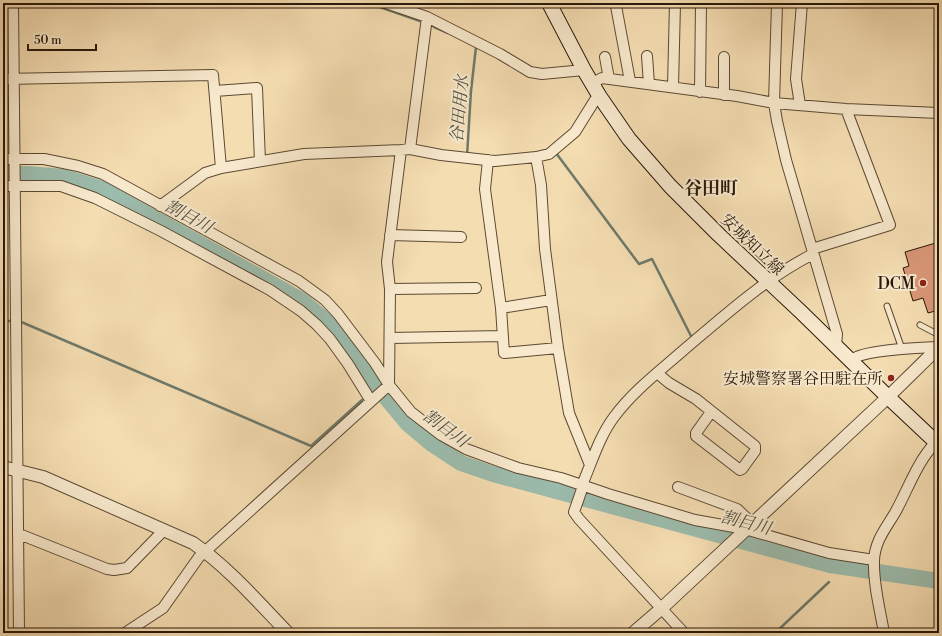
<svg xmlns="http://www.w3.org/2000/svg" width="942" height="636" font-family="'Libre Bodoni','Noto Serif JP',serif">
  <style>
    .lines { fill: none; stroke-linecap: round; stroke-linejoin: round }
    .stream { stroke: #6e7a6b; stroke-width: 2.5 }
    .river { stroke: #9cbcad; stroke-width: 16 }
    .building { fill: #d99778; stroke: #281809 }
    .service-casing { stroke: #5b4933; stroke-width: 7 }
    .minor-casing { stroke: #5b4933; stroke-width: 12 }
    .tertiary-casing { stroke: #5b4933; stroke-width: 14 }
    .secondary-casing { stroke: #281809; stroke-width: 16 }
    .service { stroke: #f8e9cd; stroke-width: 5 }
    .minor { stroke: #f8e9cd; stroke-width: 10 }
    .tertiary { stroke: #f8e9cd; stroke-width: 12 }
    .secondary { stroke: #f8e9cd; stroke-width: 14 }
    .poi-dot { fill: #8f2418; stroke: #f8e9cd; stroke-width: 1.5 }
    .labels { text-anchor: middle; stroke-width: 4; stroke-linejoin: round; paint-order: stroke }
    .street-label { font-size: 16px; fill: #281809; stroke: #f8e9cd }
    .poi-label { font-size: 16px; fill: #281809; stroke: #f8e9cd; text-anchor: end }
    .water-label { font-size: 17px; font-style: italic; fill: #515142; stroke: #f8e9cd }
    .quarter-label { font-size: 18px; font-weight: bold; fill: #281809; stroke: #f8e9cd }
  </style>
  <rect width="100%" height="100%" fill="#f5ddb2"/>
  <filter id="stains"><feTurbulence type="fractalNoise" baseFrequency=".005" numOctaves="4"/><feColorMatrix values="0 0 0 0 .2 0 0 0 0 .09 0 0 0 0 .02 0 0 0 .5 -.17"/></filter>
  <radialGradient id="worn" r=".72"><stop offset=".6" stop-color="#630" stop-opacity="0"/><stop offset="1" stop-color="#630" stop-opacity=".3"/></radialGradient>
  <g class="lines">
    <path class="stream" d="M 368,3 L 423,22
      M 434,27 L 448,33
      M 556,153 L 639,264 L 652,259 L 692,338
      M 467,156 L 471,91 L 476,47 L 475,46
      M 9,162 L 9,182
      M 3,321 L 14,321
      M 19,321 L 311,446 L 362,400
      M 374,390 L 377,387
      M 830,565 L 831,571
      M 775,633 L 829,582"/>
    <path class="river" d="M 3,174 L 27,174 L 64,177 L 102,189 L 301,300 L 332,326 L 377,387 L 407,423 L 432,444 L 461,463 L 493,474 L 830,565 L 939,581"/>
  </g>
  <path class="building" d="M 939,242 L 939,310 L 928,313 L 923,298 L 913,301 L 903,268 L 909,266 L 905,252 Z"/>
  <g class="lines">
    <g class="service-casing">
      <path id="service" d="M 887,306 L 902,349
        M 920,325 L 939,335"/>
    </g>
    <g class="minor-casing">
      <path id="minor" d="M 13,3 L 19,633
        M 386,3 L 427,17 L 500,54 L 530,72 L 542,74 L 584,70
        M 777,3 L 774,103 L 777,121 L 786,160 L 837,334 L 836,346
        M 616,6 L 630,81
        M 647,56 L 649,84
        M 605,57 L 609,79
        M 3,79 L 213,75 L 221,168
        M 592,83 L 602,78 L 737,96 L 774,103 L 846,109 L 939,113
        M 673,87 L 675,3
        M 215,91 L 257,88 L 260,161
        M 700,92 L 701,3
        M 724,95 L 724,57
        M 800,105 L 796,79 L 802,3
        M 410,149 L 427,17
        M 536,157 L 541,185 L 545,249 L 558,348 L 569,413 L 590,465
        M 3,159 L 44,159 L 78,166 L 103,174 L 299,281 L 325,300 L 338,314 L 375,363 L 389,385 L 411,412 L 441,435 L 466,449 L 518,468 L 561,478 L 608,494 L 695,520 L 745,529 L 829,553 L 874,560
        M 488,160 L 485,189 L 501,308 L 504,353 L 558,348
        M 3,186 L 61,186 L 95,198 L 161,231 L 270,290 L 301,311 L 317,325 L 330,339 L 348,364 L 371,401
        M 160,206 L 205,173 L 221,168 L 304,154 L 401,150 L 410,149 L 441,155 L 495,161 L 536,157 L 549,154 L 575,132 L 595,100 L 600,97
        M 390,235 L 461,237
        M 812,249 L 890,225 L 846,109
        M 390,289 L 476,288
        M 501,308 L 551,300
        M 390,338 L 503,336
        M 851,360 C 865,349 919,348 939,347
        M 657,373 L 669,383 L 696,399 L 755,446 L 755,451 L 742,469 L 740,470 L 696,436 L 696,433 L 711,412
        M 389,385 L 390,289 L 387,262 L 401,150
        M 678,487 L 737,509 L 752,523
        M 19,534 L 107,569 L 114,570 L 127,568 L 164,530
        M 125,633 L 163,608 L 199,557 L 389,385
        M 684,633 L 579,519 L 574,512 L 582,489 L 582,485 C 592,462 599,437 614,417 C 634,390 661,370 686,348 C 726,314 766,278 813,254
        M 884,633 C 880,609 873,584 874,560 C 875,540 887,527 896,511 C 909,487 917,462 936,442"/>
    </g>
    <g class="tertiary-casing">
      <path id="tertiary" d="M 3,467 L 43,477 L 193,543 C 229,568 258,602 288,633
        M 633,633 L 662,608 L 888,397 L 939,347"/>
    </g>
    <g class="secondary-casing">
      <path id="secondary" d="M 549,3 L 584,70 L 600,97 L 629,139 L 670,186 L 719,235 L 801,312 L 888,397 L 939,445"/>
    </g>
    <use href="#service" class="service"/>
    <use href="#minor" class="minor"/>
    <use href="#tertiary" class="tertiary"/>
    <use href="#secondary" class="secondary"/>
  </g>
  <g class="poi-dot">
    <circle cx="923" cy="283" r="4"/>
    <circle cx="891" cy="378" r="4"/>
  </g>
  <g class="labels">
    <g class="street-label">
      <text transform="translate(753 244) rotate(44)" y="6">安城知立線</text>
    </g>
    <g class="poi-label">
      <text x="915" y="289">DCM</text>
      <text x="883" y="384">安城警察署谷田駐在所</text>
    </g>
    <g class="water-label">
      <text transform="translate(459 109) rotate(-85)" y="6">谷田用水</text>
      <text transform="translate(189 216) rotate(29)" y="6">割目川</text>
      <text transform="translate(446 428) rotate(36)" y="6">割目川</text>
      <text transform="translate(746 522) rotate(15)" y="6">割目川</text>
    </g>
    <g class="quarter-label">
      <text x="711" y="194">谷田町</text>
    </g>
  </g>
  <rect width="942" height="636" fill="none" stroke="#f5ddb2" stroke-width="16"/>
  <rect x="4" y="4" width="934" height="628" fill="none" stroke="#281809" stroke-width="2"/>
  <rect x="8" y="8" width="926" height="620" fill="none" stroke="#281809"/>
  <path d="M28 44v6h68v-6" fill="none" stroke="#281809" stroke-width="2"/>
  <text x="34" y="44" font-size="12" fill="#281809" stroke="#f8e9cd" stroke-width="3" paint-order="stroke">50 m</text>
  <rect width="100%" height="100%" filter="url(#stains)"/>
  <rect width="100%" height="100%" fill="url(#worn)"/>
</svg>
